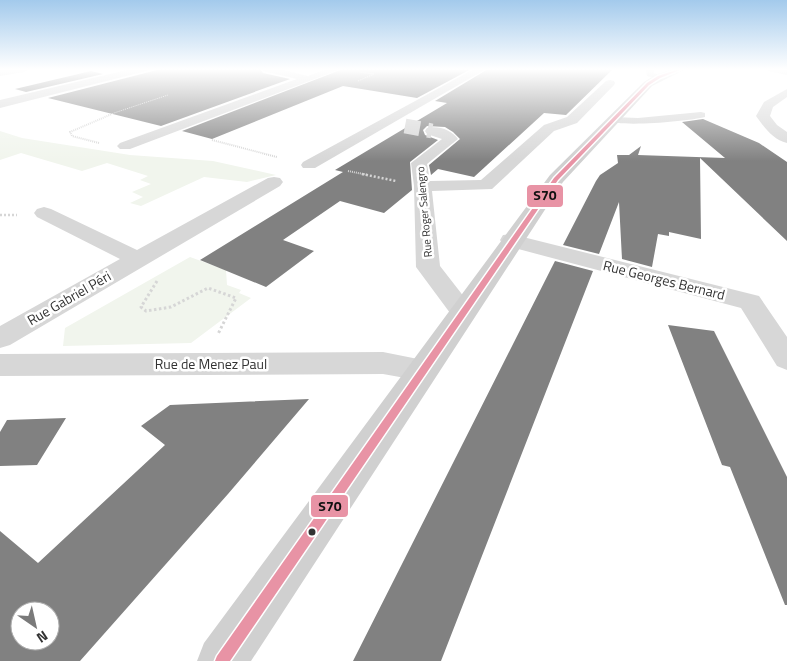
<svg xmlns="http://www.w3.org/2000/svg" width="787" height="661" font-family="'Titillium Web',sans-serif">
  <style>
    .green { fill: #f1f5ed }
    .building { fill: #818181; fill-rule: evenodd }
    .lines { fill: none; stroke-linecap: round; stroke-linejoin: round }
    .minor-tunnel { stroke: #d6d6d6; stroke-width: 15; stroke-dasharray: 15 8; stroke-linecap: butt }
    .path-far3 { stroke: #d6d6d6; stroke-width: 1; stroke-dasharray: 1 1; stroke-linecap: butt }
    .path-far2 { stroke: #d6d6d6; stroke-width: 2; stroke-dasharray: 1 1; stroke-linecap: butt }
    .path-far1 { stroke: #d6d6d6; stroke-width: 2.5; stroke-dasharray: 2 2; stroke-linecap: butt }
    .path { stroke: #d6d6d6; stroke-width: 3; stroke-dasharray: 2.5 2.5; stroke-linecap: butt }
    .service { fill: #d7d7d7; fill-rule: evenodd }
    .minor { fill: #d7d7d7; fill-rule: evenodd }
    .tertiary { fill: #d7d7d7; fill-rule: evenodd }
    .secondary { fill: #d0d0d0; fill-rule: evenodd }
    .bus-1-casing { stroke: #fff; stroke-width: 3 }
    .bus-1 { fill: #e893a5; fill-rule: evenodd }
    .bus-dot { fill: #333; stroke: #fff; stroke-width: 2 }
    .labels { text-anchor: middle; stroke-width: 5; stroke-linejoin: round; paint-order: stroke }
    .far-street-label { font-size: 11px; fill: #333; stroke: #fff }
    .street-label { font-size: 14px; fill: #333; stroke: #fff }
    .line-badge { stroke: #fff; stroke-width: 2 }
    .pale-badge-label { font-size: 14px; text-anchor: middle; font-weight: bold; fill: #111 }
  </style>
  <rect width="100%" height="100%" fill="#fff"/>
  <path class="green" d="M 0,131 L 22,138 L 130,155 L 213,161 L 276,175 L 247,182 L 204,177 L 141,206 L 130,203 L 143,197 L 132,192 L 151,184 L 140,180 L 148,176 L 107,163 L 82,171 L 21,153 L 0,160 Z
    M 190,257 L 226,270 L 227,285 L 241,290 L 239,293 L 251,298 L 191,343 L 63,346 L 65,328 Z"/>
  <path class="building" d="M 161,69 L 260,69 L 263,73 L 290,79 L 161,126 L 48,98 Z
    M 343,69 L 471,69 L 417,98 L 343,86 L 212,139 L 182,131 Z
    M 488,69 L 613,69 L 566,115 L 544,113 L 474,177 L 438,169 L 431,175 L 429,165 L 460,139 L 453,132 L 445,127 L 427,126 L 423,130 L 425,135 L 438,140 L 410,162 L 412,190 L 384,213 L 340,201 L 283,240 L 314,251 L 266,287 L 200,260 L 343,172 L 335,170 L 447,103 L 435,101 Z
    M 91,71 L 103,74 L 26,92 L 15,89 Z
    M 703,119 L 759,143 L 787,162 L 787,241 L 700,158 L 701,239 L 669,232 L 669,236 L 658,234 L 652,267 L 622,259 L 619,202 L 599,254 L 563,245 L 596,181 L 600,175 L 618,163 L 617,155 L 629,155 L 641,146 L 638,155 L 725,158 L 682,122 Z
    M 555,261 L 593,271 L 441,661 L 353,661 Z
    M 668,325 L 714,331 L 787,477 L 787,605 L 785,605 L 730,467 L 722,465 Z
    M 309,399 L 228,494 L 80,661 L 0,661 L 0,531 L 38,563 L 165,445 L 141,426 L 170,405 ZM 20,611 L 50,611 L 50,641 L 20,641 Z
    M 66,418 L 37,465 L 0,466 L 0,432 L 7,420 Z"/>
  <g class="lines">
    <path class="minor-tunnel" d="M 405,126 L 432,131"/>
    <path class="path-far3" d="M 358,81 L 374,74 L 359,72
      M 108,115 L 168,95"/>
    <path class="path-far2" d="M 212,140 L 277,157
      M 99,143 L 72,136 L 70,132 L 112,114
      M 348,171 L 368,175"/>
    <path class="path-far1" d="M 362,174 L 396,181
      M 0,215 L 17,215"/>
    <path class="path" d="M 157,281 L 141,307 L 146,311 L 171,307 L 208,288 L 236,298 L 218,334"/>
    <path class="service" d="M 646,69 L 654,69 L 654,73 L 663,77 L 659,79 L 647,76 Z
      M 701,112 L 705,113 L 705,117 C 690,121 617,128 608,120 L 613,117 L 638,118 Z"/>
    <path class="minor" d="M 7,69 L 29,69 L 24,72 L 0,76 L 0,70 Z
      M 131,69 L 147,69 L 146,71 L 0,108 L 0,100 Z
      M 262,69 L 279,69 L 308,76 L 327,69 L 341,69 L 130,149 L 120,149 L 117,146 L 120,143 L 297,79 L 263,71 Z
      M 474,69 L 486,69 L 315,168 L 303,168 L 301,165 L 303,162 Z
      M 610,80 L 614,81 L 615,83 L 614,85 L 577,123 L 554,131 L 492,189 L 432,191 L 440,266 L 475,311 L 471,317 L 462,319 L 453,317 L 416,267 L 414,186 L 411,163 L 442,139 L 427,134 L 425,131 L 427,128 C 438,125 452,130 458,139 L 427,164 L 430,181 L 481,180 L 544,125 L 567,117 L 606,81 Z
      M 787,89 L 787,97 L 773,107 L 770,116 L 777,125 L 787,132 L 787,143 C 773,140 764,127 756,116 L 764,102 Z
      M 274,177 L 280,178 L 283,182 L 280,186 L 10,345 L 0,348 L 0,326 L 120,259 L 37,217 L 34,213 L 37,209 L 44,207 L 51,209 L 137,250 L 268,178 Z
      M 511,234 L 759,296 L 787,337 L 787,370 L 777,366 L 741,308 L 503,245 L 500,240 L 503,235 Z
      M 383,352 L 433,362 L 437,370 L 433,378 L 422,381 L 383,374 L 0,376 L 0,354 Z"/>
    <path class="tertiary" d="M 767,69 L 787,69 L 787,75 L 768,71 Z"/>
    <path class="secondary" d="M 672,69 L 686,69 L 652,86 L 563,182 L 251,661 L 197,661 L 204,643 L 550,175 L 644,82 L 655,75 Z"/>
    <g class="bus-1-casing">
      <path id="bus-1" d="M 679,69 L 682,69 L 660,78 L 649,85 L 558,180 L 230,661 L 215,661 L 217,656 L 554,178 L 647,83 L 658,76 Z"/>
    </g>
    <use href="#bus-1" class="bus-1"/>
  </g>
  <linearGradient id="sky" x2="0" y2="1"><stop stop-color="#a3caec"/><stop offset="0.43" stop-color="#fff"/><stop offset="1" stop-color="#fff" stop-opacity="0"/></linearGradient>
  <rect width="787" height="161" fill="url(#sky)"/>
  <circle class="bus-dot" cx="312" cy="532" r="4.5"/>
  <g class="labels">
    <g class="far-street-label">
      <text transform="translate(424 212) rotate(-95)" y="4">Rue Roger Salengro</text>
    </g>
    <g class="street-label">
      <text transform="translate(664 280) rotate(14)" y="5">Rue Georges Bernard</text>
      <text transform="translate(69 298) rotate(-30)" y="5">Rue Gabriel Péri</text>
      <text x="211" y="369">Rue de Menez Paul</text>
    </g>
  </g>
  <g class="line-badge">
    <rect x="526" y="184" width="38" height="24" rx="5" fill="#e893a5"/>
    <rect x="310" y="494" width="39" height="24" rx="5" fill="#e893a5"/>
  </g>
  <g class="pale-badge-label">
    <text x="545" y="200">S70</text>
    <text x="330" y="511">S70</text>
  </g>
  <g transform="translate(35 626) rotate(146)"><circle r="24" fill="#ffffff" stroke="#adadad"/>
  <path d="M0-4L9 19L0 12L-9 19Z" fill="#7a7a7a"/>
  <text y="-8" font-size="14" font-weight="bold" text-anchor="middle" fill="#333333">N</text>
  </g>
</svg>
